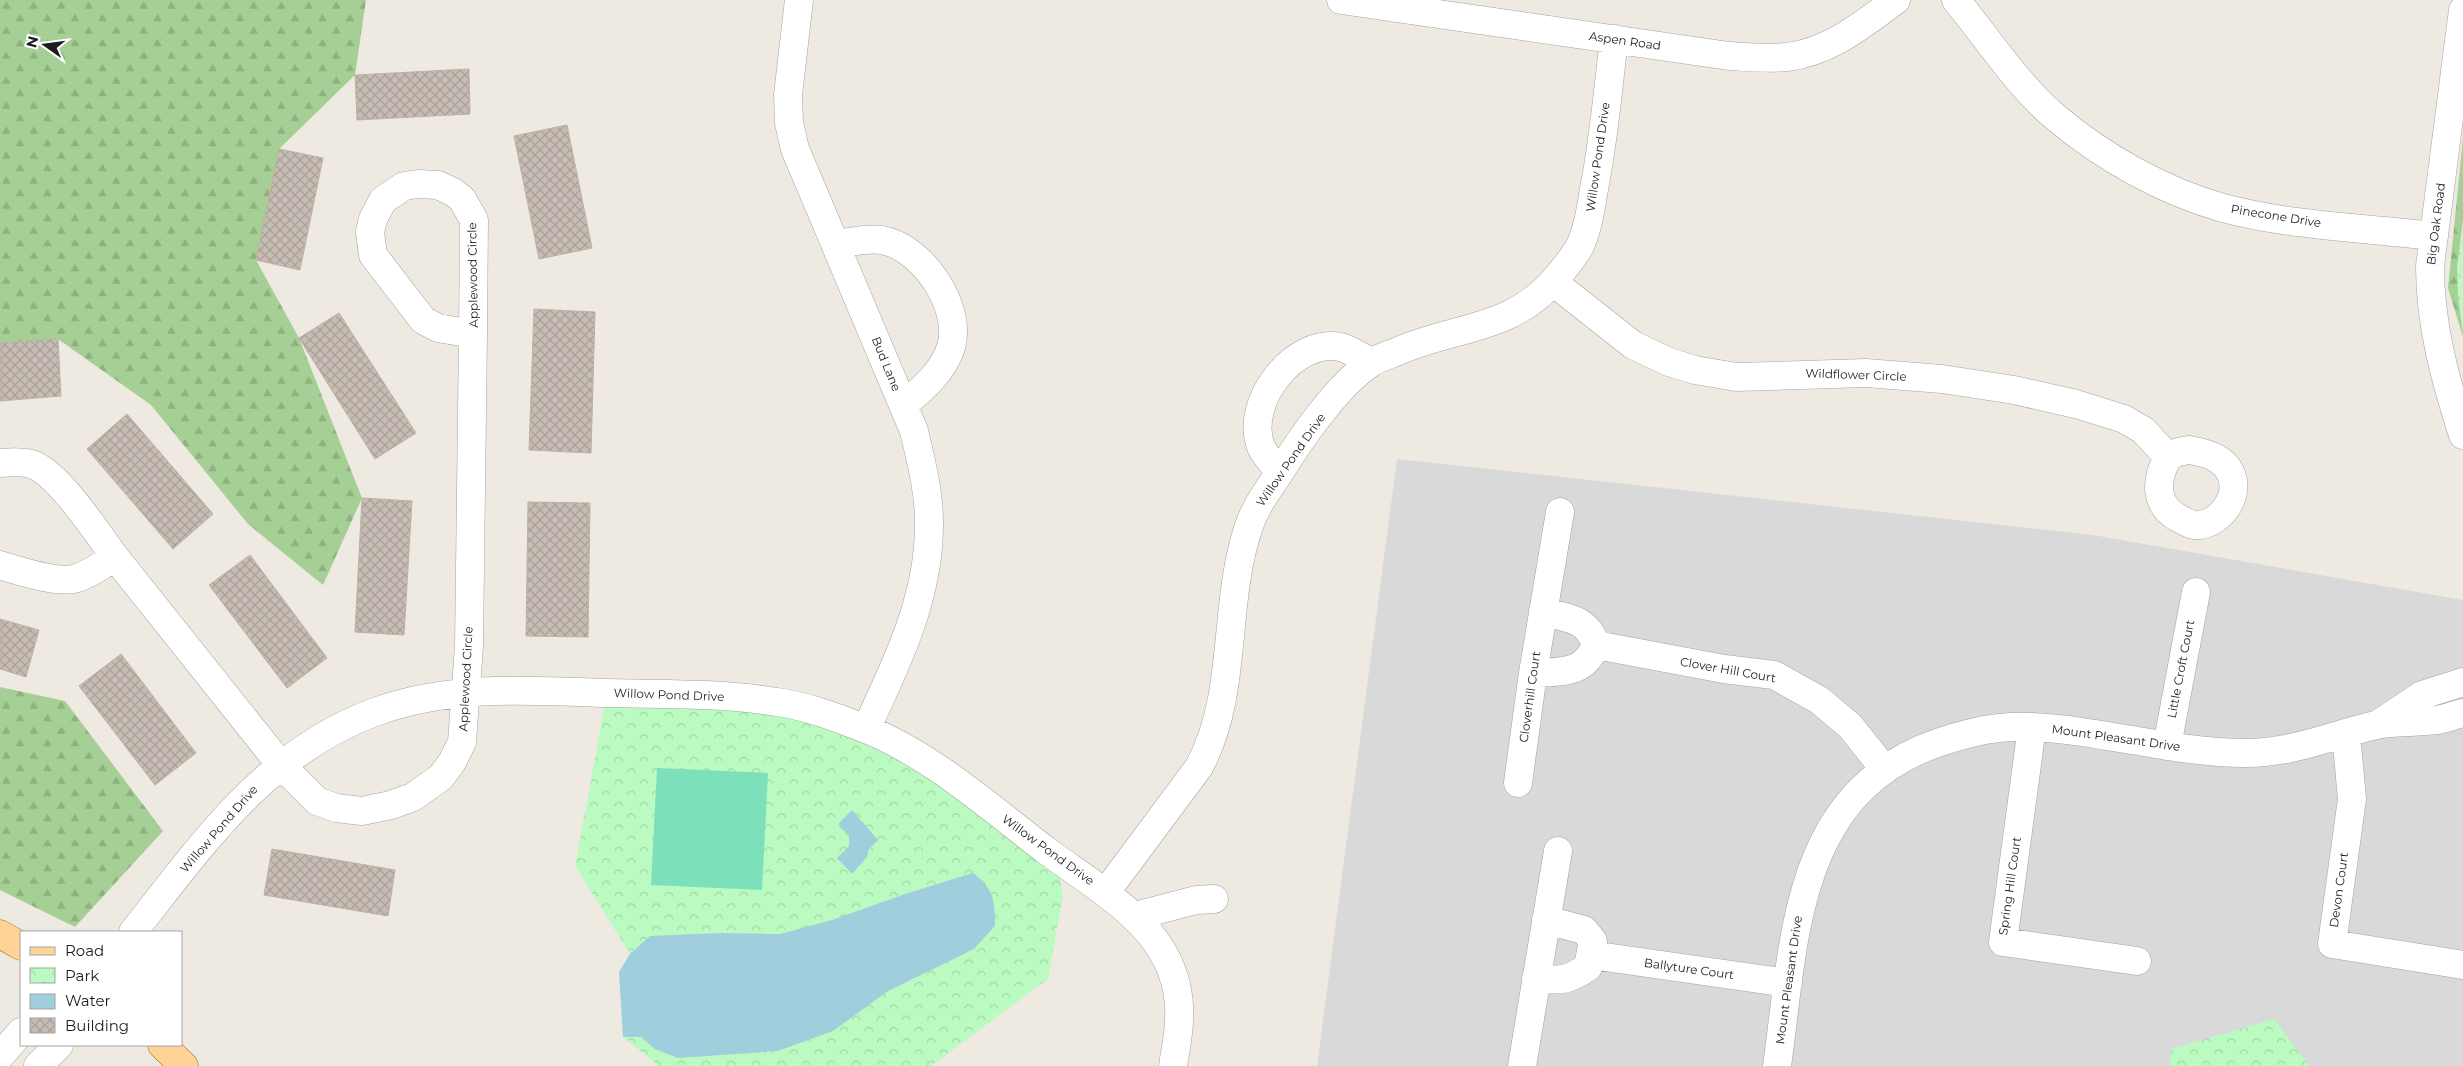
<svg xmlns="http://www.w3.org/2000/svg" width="2463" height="1066" font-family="Montserrat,sans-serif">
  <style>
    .residential { fill: #dad9d9 }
    .forest { fill: url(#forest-firs) }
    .park { fill: url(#park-crowns) }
    .pitch { fill: #7ce0bb }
    .water { fill: #a0cedd }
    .building { fill: url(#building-cross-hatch); stroke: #c0b0a3 }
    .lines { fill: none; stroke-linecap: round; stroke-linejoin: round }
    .minor-casing { stroke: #a3a3a3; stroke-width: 29 }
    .major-casing { stroke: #946500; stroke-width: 29 }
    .minor { stroke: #fff; stroke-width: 28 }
    .major { stroke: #ffd396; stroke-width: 28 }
    .labels { text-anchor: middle; stroke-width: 5; stroke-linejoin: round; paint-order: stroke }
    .street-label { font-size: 12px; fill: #1c1c1c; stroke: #fff }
  </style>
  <defs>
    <pattern id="forest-firs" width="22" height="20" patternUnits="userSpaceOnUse" patternTransform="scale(1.25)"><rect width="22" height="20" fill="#a5cf94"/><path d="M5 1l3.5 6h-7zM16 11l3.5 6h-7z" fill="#8db17f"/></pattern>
    <pattern id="park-crowns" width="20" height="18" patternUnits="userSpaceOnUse" patternTransform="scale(1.25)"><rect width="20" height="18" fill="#bbfbc1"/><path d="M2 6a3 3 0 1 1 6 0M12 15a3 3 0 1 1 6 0" fill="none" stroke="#a0d7a5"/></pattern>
    <pattern id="building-cross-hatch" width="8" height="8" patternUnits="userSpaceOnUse" patternTransform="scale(1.25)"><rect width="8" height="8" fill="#c6bcb4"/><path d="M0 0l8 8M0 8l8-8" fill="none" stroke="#aaa19a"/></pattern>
  </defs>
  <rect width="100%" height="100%" fill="#eeeae1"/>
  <path class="residential" d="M 1397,459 L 2093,535 L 2463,600 L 2463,1066 L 1317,1066 Z"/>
  <path class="forest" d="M 0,0 L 366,0 L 355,75 L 279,149 L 256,260 L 299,338 L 362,498 L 323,585 L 248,524 L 151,405 L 58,339 L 0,343 Z
    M 2463,138 L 2463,337 L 2448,288 Z
    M 0,687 L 65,701 L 163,831 L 75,927 L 0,890 Z"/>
  <path class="park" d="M 2463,219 L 2463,333 L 2458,297 L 2457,268 Z
    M 607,693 L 726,696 L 866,729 L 1056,857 L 1063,895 L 1048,979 L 931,1066 L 659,1066 L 623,1037 L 619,972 L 630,954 L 575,866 Z
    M 2274,1019 L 2309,1066 L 2170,1066 L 2171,1049 Z"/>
  <path class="pitch" d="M 657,768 L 768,773 L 762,890 L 651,885 Z"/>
  <path class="water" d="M 852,810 L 878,840 L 869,849 L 867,857 L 852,874 L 837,858 L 849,846 L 849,837 L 838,824 Z
    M 973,873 C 994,889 995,901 995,926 L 974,949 L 888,991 L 833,1031 L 778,1051 L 678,1058 L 655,1049 L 641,1037 L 623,1037 L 619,972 L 630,954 L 650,936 L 721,933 L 780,934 L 832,920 L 905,894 Z"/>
  <path class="building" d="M 469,69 L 470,114 L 357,120 L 355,75 Z
    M 567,125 L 592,248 L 539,259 L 514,136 Z
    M 279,149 L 323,158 L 300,270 L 256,260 Z
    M 534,309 L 595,312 L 591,453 L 529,450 Z
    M 339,313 L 416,433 L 375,459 L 299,338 Z
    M 58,339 L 61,396 L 0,401 L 0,343 Z
    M 127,414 L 213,514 L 173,549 L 87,449 Z
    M 362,498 L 412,501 L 404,635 L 355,632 Z
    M 528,502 L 590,503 L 588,637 L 526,636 Z
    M 250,555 L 327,658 L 287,688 L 209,585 Z
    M 0,619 L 39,630 L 26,677 L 0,669 Z
    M 121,654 L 196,753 L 155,785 L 79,686 Z
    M 272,849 L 395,870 L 388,916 L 264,895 Z"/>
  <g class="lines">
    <g class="minor-casing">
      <path id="minor" d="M 799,0 L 788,95 L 789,123 L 795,149 L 914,431 C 921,461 929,491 929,522 C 930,596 897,663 866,729
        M 1341,0 L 1729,56 C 1748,57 1768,59 1787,57 C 1830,52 1863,24 1896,0
        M 1956,0 C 1988,39 2016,83 2054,116 C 2102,157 2163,191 2223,208 C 2291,226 2365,228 2434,236
        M 2463,10 L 2430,266 C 2430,325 2445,379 2463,435
        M 418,184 L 438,185 L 453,192 L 462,199 L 474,220 L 473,334 L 438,328 L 423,320 L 373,255 L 370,232 L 373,219 L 383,200 L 404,186 Z
        M 836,244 C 851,242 867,238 882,240 C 922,247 963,307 951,347 C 943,372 923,389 903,405
        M 1553,282 L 1633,345 L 1669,362 L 1695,370 L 1736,377 L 1866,373 L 1942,379 L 2014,390 L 2076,404 L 2124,419 L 2143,430 L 2168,457
        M 2189,450 C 2207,453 2226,458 2232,477 C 2239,498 2220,523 2199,525 C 2192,526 2186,522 2180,519 C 2154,506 2155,480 2168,457 L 2178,452 Z
        M 0,463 C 10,462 21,461 31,464 C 58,472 97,533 115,557 C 103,565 91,573 77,578 C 59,584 19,571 0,565
        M 1279,472 C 1273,463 1263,454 1260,444 C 1246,401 1294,338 1340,347 C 1350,349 1362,358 1371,362
        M 115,557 L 280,764 L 317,801 L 336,808 L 362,811 L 391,805 L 413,797 L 441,777 L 452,762 L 462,742 L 469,646 L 473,334
        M 1596,645 L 1724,669 L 1774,675 L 1819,700 L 1850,726 L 1885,770
        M 1533,673 C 1561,671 1584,675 1596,645 C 1587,618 1568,618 1543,612
        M 2380,723 L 2422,695 L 2463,682
        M 2032,727 L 2003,942 L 2137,961
        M 2346,733 L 2352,799 L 2332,944 L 2463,965
        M 2167,746 L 2196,592
        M 1518,783 L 1533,673 L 1560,512
        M 1106,892 L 1199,767 C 1239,693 1222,604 1249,526 C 1255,508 1267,491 1278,475 C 1299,441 1338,384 1371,363 C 1378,358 1388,355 1396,352 C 1457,325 1512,332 1558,276 C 1566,266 1574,257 1580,246 C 1588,228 1591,208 1594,189 C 1604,139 1608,89 1614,39
        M 1135,916 L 1196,900 L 1214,899
        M 133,932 C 203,844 264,753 375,712 C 449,685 528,690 605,693 C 662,694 721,693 777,702 C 807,706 838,718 866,729 C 933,756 990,808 1047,851 C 1106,895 1184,934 1179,1020 C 1179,1035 1175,1051 1173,1066
        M 1591,955 L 1788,983
        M 1536,978 C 1561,981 1567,981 1588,967 L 1593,941 L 1584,930 L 1546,920
        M 0,1056 L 21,1032
        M 38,1066 L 59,1045
        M 1522,1066 L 1558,851
        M 1777,1066 C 1795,938 1794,791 1940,742 C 1971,732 1998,725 2031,727 C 2103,730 2173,753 2246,753 C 2293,753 2332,735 2376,725 C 2396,721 2417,723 2436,720 C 2445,719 2454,715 2463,713"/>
    </g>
    <g class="major-casing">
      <path id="major" d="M 0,934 L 21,946
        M 162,1045 L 184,1066"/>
    </g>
    <use href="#minor" class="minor"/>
    <use href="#major" class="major"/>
  </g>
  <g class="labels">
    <g class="street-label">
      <text transform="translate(1625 41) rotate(8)" y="4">Aspen Road</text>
      <text transform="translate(1598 157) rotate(-82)" y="4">Willow Pond Drive</text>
      <text transform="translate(2276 216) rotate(9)" y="4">Pinecone Drive</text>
      <text transform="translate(2436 224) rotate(-83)" y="4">Big Oak Road</text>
      <text transform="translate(473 275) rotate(-91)" y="4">Applewood Circle</text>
      <text transform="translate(886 364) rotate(68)" y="4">Bud Lane</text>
      <text transform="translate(1856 375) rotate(2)" y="4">Wildflower Circle</text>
      <text transform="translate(1291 460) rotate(-55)" y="4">Willow Pond Drive</text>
      <text transform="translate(2181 669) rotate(-79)" y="4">Little Croft Court</text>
      <text transform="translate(1728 670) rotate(10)" y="4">Clover Hill Court</text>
      <text transform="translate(466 679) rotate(-87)" y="4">Applewood Circle</text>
      <text transform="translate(669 695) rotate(2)" y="4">Willow Pond Drive</text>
      <text transform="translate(1530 697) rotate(-82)" y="4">Cloverhill Court</text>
      <text transform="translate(2116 738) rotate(8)" y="4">Mount Pleasant Drive</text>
      <text transform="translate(219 829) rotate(-49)" y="4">Willow Pond Drive</text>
      <text transform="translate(1048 850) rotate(36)" y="4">Willow Pond Drive</text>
      <text transform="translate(2010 886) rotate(-82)" y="4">Spring Hill Court</text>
      <text transform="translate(2339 890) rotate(-82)" y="4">Devon Court</text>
      <text transform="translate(1689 969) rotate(8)" y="4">Ballyture Court</text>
      <text transform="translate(1789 980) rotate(-82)" y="4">Mount Pleasant Drive</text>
    </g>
  </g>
  <rect x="20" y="931" width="162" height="115" fill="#ffffff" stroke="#a4a4a4"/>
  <rect x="30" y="947" width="25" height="8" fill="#ffd396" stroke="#a4a4a4"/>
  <text x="65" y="956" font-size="15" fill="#1c1c1c">Road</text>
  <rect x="30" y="968" width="25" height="15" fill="url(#park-crowns)" stroke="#a4a4a4"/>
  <text x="65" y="981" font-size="15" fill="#1c1c1c">Park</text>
  <rect x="30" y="994" width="25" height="15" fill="#a0cedd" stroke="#a4a4a4"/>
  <text x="65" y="1006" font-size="15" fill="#1c1c1c">Water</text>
  <rect x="30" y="1018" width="25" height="15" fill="url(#building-cross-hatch)" stroke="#a4a4a4"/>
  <text x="65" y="1031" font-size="15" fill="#1c1c1c">Building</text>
  <g transform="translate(45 45) rotate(284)" stroke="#ffffff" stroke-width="4" paint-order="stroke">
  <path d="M0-4L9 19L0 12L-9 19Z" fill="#1c1c1c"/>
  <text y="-8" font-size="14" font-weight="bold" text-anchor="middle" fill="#1c1c1c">N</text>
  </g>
</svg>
